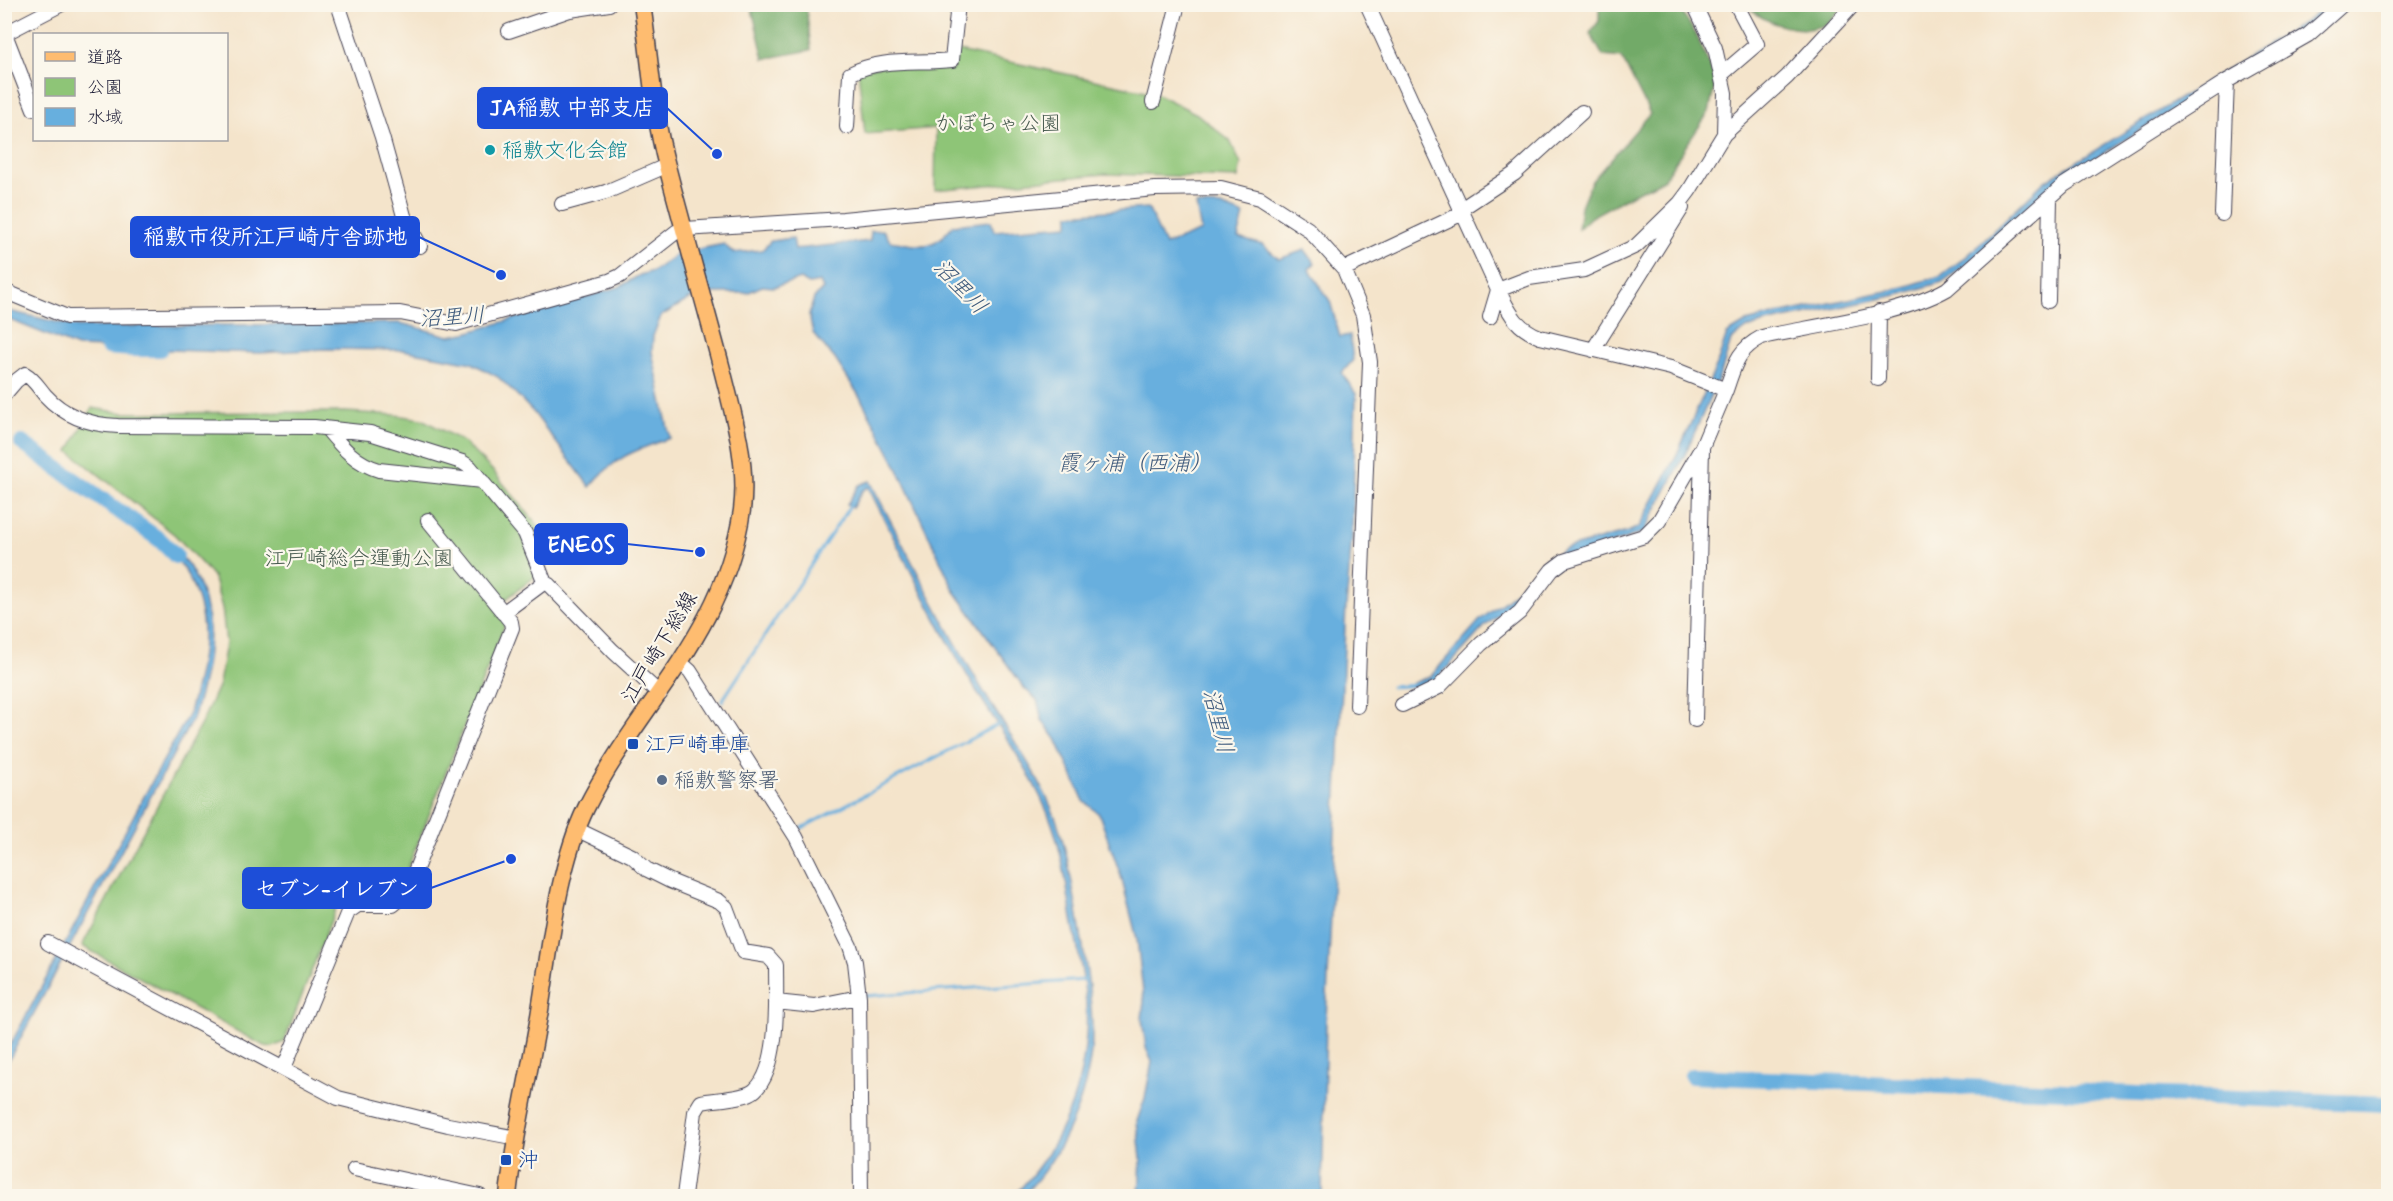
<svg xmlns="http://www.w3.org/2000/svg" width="2393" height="1201" font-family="Mynerve,'Klee One',sans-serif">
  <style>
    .green { fill: #8ec577; stroke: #587459; stroke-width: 1.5 }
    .forest { fill: #72aa68; stroke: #4a6652; stroke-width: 1.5 }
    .water { fill: #67afde; stroke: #44688c; stroke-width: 1.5 }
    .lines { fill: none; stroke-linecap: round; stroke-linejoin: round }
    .stream { stroke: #67afde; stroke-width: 3 }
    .river { stroke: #67afde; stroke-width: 16 }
    .minor-casing { stroke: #423f51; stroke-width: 16 }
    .major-casing { stroke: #423f51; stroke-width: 19 }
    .minor { stroke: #fff; stroke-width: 14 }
    .major { stroke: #febc70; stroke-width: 16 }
    .culture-dot { fill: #0f9aa8; stroke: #fbf7ec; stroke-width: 2 }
    .transit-dot { fill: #1a4fb4; stroke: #fbf7ec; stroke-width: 2 }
    .service-dot { fill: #5c6f8a; stroke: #fbf7ec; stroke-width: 2 }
    .labels { text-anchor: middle; stroke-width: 4.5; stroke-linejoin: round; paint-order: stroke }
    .park-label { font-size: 21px; fill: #485b50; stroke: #fbf7ec }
    .culture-label { font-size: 21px; fill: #0d838f; stroke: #fbf7ec; text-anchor: start }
    .street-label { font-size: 21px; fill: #22223b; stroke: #fbf7ec }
    .transit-label { font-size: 21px; fill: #164399; stroke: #fbf7ec; text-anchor: start }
    .service-label { font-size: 21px; fill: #4e5e75; stroke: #fbf7ec; text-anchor: start }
    .water-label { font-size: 22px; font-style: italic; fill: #3e5a7c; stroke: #fbf7ec }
    .leader { fill: none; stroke: #1d4ed8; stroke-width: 2 }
    .callout-dot { fill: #1d4ed8; stroke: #fbf7ec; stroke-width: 2 }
    .callout { fill: #1d4ed8; stroke: #1d4ed8; stroke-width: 2 }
    .callout-label { font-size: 22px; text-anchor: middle; font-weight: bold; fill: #fff }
  </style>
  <rect width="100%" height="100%" fill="#fbf7ec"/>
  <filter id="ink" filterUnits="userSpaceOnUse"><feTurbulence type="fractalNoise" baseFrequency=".0167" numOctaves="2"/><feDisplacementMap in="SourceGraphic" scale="12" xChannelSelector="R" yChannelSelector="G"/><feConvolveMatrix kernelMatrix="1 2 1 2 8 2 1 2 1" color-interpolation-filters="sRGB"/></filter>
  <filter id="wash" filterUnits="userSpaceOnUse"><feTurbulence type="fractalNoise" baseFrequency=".008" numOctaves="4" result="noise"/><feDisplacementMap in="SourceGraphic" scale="24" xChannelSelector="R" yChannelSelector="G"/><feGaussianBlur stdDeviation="1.35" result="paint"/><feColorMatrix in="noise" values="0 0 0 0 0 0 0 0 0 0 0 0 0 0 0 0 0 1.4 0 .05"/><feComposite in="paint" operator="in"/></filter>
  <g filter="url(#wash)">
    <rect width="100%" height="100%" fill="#f4e4cb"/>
    <path class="green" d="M 954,50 L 1155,93 L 1197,114 L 1230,141 L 1241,164 L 1238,178 L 1105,174 L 935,190 L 936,128 L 865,134 L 858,70 L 919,60 L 952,70 Z
      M 92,408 L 124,413 L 345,412 L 395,415 L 422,419 L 462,441 L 492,470 L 549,539 L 546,568 L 495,608 L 506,622 L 401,885 L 392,891 L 351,894 L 337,905 L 284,1042 L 273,1047 L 264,1046 L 82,946 L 202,722 L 219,684 L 226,643 L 222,608 L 213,576 L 175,535 L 69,451 Z"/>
    <path class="forest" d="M 751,5 L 806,5 L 811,50 L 764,59 Z
      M 1599,5 L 1677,5 L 1696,34 L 1716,81 L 1709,112 L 1663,180 L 1631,195 L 1591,217 L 1578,229 L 1581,206 L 1591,182 L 1650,114 L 1622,58 L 1603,56 L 1590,33 L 1599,21 Z
      M 1747,5 L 1845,5 C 1840,10 1835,17 1829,22 C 1808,38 1761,24 1747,5 Z"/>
    <path class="water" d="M 2324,5 L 2333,5 L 2314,23 L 2048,187 L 1970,262 L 1942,282 L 1902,294 L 1770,322 L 1748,328 L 1731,340 L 1722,370 L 1684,457 L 1644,532 L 1549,566 L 1513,604 L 1484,627 L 1434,682 L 1413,690 L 1413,683 L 1431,676 L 1480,620 L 1510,597 L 1545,560 L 1565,549 L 1628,532 L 1639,527 L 1677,454 L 1716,367 L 1727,334 L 1747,322 L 1769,316 L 1901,288 L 1940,276 L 1967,256 L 2045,181 L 2311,18 Z
      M 1196,205 L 1221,206 L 1244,215 L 1238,238 L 1263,245 L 1279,259 L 1305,250 L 1315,263 L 1309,269 L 1330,301 L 1340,337 L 1350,335 L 1353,360 L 1342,373 L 1356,394 L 1352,536 L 1346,607 L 1326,1019 L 1322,1196 L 1139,1196 L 1141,1159 L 1137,1121 L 1145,1098 L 1152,1062 L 1146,1048 L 1142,1019 L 1144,1001 L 1137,939 L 1121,876 L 1099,814 L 1084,801 L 1056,739 L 1042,720 L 1037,700 L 1025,689 L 954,590 L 894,461 L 860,397 L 835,359 L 813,333 L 809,315 L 814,298 L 823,289 L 820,282 L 809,284 L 800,279 L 774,287 L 762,286 L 747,293 L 715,293 L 693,297 L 661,316 L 653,336 L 652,352 L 670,438 C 634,451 615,456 590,487 L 534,413 L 515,393 L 498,377 L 472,363 L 403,350 L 324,349 L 260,353 L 77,347 L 5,318 L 4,310 L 78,327 L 400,323 L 449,336 L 466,333 L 619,287 L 640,275 L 653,271 L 679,253 L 724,244 L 733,253 L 762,250 L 771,241 L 793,238 L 795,249 L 870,241 L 871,231 L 883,230 L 890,241 C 920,246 933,252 953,225 L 991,221 L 994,231 L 1069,225 L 1069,214 L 1148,208 L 1165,245 L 1201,231 Z
      M 870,481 C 906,551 942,621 982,689 C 1007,732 1038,772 1056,819 C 1067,850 1072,884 1078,916 C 1084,955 1092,994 1092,1033 C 1092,1089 1062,1158 1022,1196 L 1013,1196 C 1056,1154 1082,1096 1086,1035 C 1089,997 1079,956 1072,919 C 1067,886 1062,852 1051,821 C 1032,771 997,726 970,680 C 933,617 901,552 868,487 L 862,491 L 852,508 L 847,504 L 859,485 Z
      M 163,539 C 171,547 182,556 189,566 C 220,617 209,663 194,716 L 5,1067 L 5,1055 L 189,713 C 203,660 214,619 184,569 C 177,559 166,550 158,542 Z"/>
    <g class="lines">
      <path class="stream" d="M 1391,687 L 1416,685
        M 722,701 L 851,504
        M 802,828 L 999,724
        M 864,996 L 1085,980"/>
      <path class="river" d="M 108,347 L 133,349 L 160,349
        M 22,443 L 160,540 L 176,556
        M 1692,1076 L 2388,1104"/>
    </g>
  </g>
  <g filter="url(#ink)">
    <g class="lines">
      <g class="minor-casing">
        <path id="minor" d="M 338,4 L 382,137 L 404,216 L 420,246
          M 1367,4 L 1498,290 C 1510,313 1515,327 1540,337 L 1671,368 L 1726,390 L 1702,447 L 1659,521 L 1644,536 L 1564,561 L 1552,570 L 1520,612 L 1481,644 L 1439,687 L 1402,705
          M 509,31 L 570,10 L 609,4
          M 4,34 L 62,4
          M 5,34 L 34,109
          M 1722,74 L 1757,44 L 1736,4
          M 1153,102 L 1178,4
          M 847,127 L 850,74 C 881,57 917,64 952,60 L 958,4
          M 1724,134 L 1787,77 L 1854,4
          M 562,204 L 606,192 L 666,166
          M 1461,209 L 1514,174 L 1582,112
          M 2222,214 L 2227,81
          M 1344,269 L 1463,213
          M 4,291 L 67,317 L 400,313 L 456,324 L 609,281 L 620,276 L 676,232 L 685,229 L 843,219 L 1155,189 L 1221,188 L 1260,198 L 1308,229 L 1344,269 L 1363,315 L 1370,362 L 1357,706
          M 2048,301 L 2050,198
          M 1490,317 L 1498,290 L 1529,278 L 1584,270 L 1636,246 L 1680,203 L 1689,191 L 1724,134 L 1725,93 L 1715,48 L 1694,4
          M 1593,350 L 1682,208
          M 1878,379 L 1879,312
          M 1726,390 C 1735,364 1737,350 1762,337 C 1815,326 1902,315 1947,289 L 2064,185 L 2227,81 L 2308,35 L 2343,4
          M 4,395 L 16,381 L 25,374 C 34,379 38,387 45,395 C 64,416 91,425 118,426 L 314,427 L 370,433 L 462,462 L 470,467 L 525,533 L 545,583
          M 326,428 C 342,447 355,463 379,470 L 482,481
          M 503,613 L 542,584 L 545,583 L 549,585 L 613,651 L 660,694
          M 681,663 L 690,671 L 796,837 L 850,946 L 855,962 L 859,997 L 861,1196
          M 1695,720 L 1702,449
          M 576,829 L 632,856 L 646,869 L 670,881 L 719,901 L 726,907 L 743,952 L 768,956 L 776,965 C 776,997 780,1067 755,1090 C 746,1099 714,1099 701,1102 L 695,1112 L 684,1196
          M 48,943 L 338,1098 L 448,1125 L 517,1138
          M 776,1002 L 814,1006 L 859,997
          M 284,1068 L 348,912 L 358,905 L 393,905 L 406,894 L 512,628 L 511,622 L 428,520
          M 354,1169 L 480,1196"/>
      </g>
      <g class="major-casing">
        <path id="major" d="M 508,1196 C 514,1136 529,1076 539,1016 C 550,951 557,868 586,808 C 639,702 724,635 742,510 C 748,464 734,417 723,373 C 705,304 685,236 667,166 C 653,114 650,58 642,4"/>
      </g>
      <use href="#minor" class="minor"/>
      <use href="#major" class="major"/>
    </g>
  </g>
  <circle class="culture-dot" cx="490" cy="150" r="6"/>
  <g class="transit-dot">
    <rect x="627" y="738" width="12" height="12" rx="3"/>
    <rect x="500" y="1154" width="12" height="12" rx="3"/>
  </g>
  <circle class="service-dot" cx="662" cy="780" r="6"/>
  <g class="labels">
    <g class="park-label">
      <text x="998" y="130">かぼちゃ公園</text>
      <text x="359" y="565">江戸崎総合運動公園</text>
    </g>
    <g class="culture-label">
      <text x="502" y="157">稲敷文化会館</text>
    </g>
    <g class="street-label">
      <text transform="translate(659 647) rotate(-59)" y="7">江戸崎下総線</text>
    </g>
    <g class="transit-label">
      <text x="645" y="751">江戸崎車庫</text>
      <text x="518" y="1167">沖</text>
    </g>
    <g class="service-label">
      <text x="674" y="787">稲敷警察署</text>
    </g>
    <g class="water-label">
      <text transform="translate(961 286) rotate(46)" y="8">沼里川</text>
      <text transform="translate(452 316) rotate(-4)" y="8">沼里川</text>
      <text x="1135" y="470">霞ヶ浦（西浦）</text>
      <text transform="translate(1219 721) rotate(76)" y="8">沼里川</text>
    </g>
  </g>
  <path class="leader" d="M717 154L667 108M501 275L419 237M700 552L627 544M511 859L431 888"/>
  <g class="callout-dot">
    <circle cx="717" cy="154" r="6"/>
    <circle cx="501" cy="275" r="6"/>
    <circle cx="700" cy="552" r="6"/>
    <circle cx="511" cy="859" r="6"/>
  </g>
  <g class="callout">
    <rect x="478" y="88" width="189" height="40" rx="6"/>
    <rect x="131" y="217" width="288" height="40" rx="6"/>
    <rect x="535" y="524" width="92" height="40" rx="6"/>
    <rect x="243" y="868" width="188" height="40" rx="6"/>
  </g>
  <g class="callout-label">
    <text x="572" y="115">JA稲敷 中部支店</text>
    <text x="275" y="244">稲敷市役所江戸崎庁舎跡地</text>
    <text x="581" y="552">ENEOS</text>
    <text x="337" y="896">セブン-イレブン</text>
  </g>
  <rect width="2393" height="1201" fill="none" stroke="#fbf7ec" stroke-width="24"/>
  <rect x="33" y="33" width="195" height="108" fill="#fbf7ec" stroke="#a4a2a5" stroke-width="1.5"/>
  <rect x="45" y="52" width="30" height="9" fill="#febc70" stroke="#a4a2a5" stroke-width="1.5"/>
  <text x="87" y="63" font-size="18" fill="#22223b">道路</text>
  <rect x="45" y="78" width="30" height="18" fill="#8ec577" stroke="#a4a2a5" stroke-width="1.5"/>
  <text x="87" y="93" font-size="18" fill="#22223b">公園</text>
  <rect x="45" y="108" width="30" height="18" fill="#67afde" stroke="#a4a2a5" stroke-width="1.5"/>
  <text x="87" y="123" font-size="18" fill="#22223b">水域</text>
</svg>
